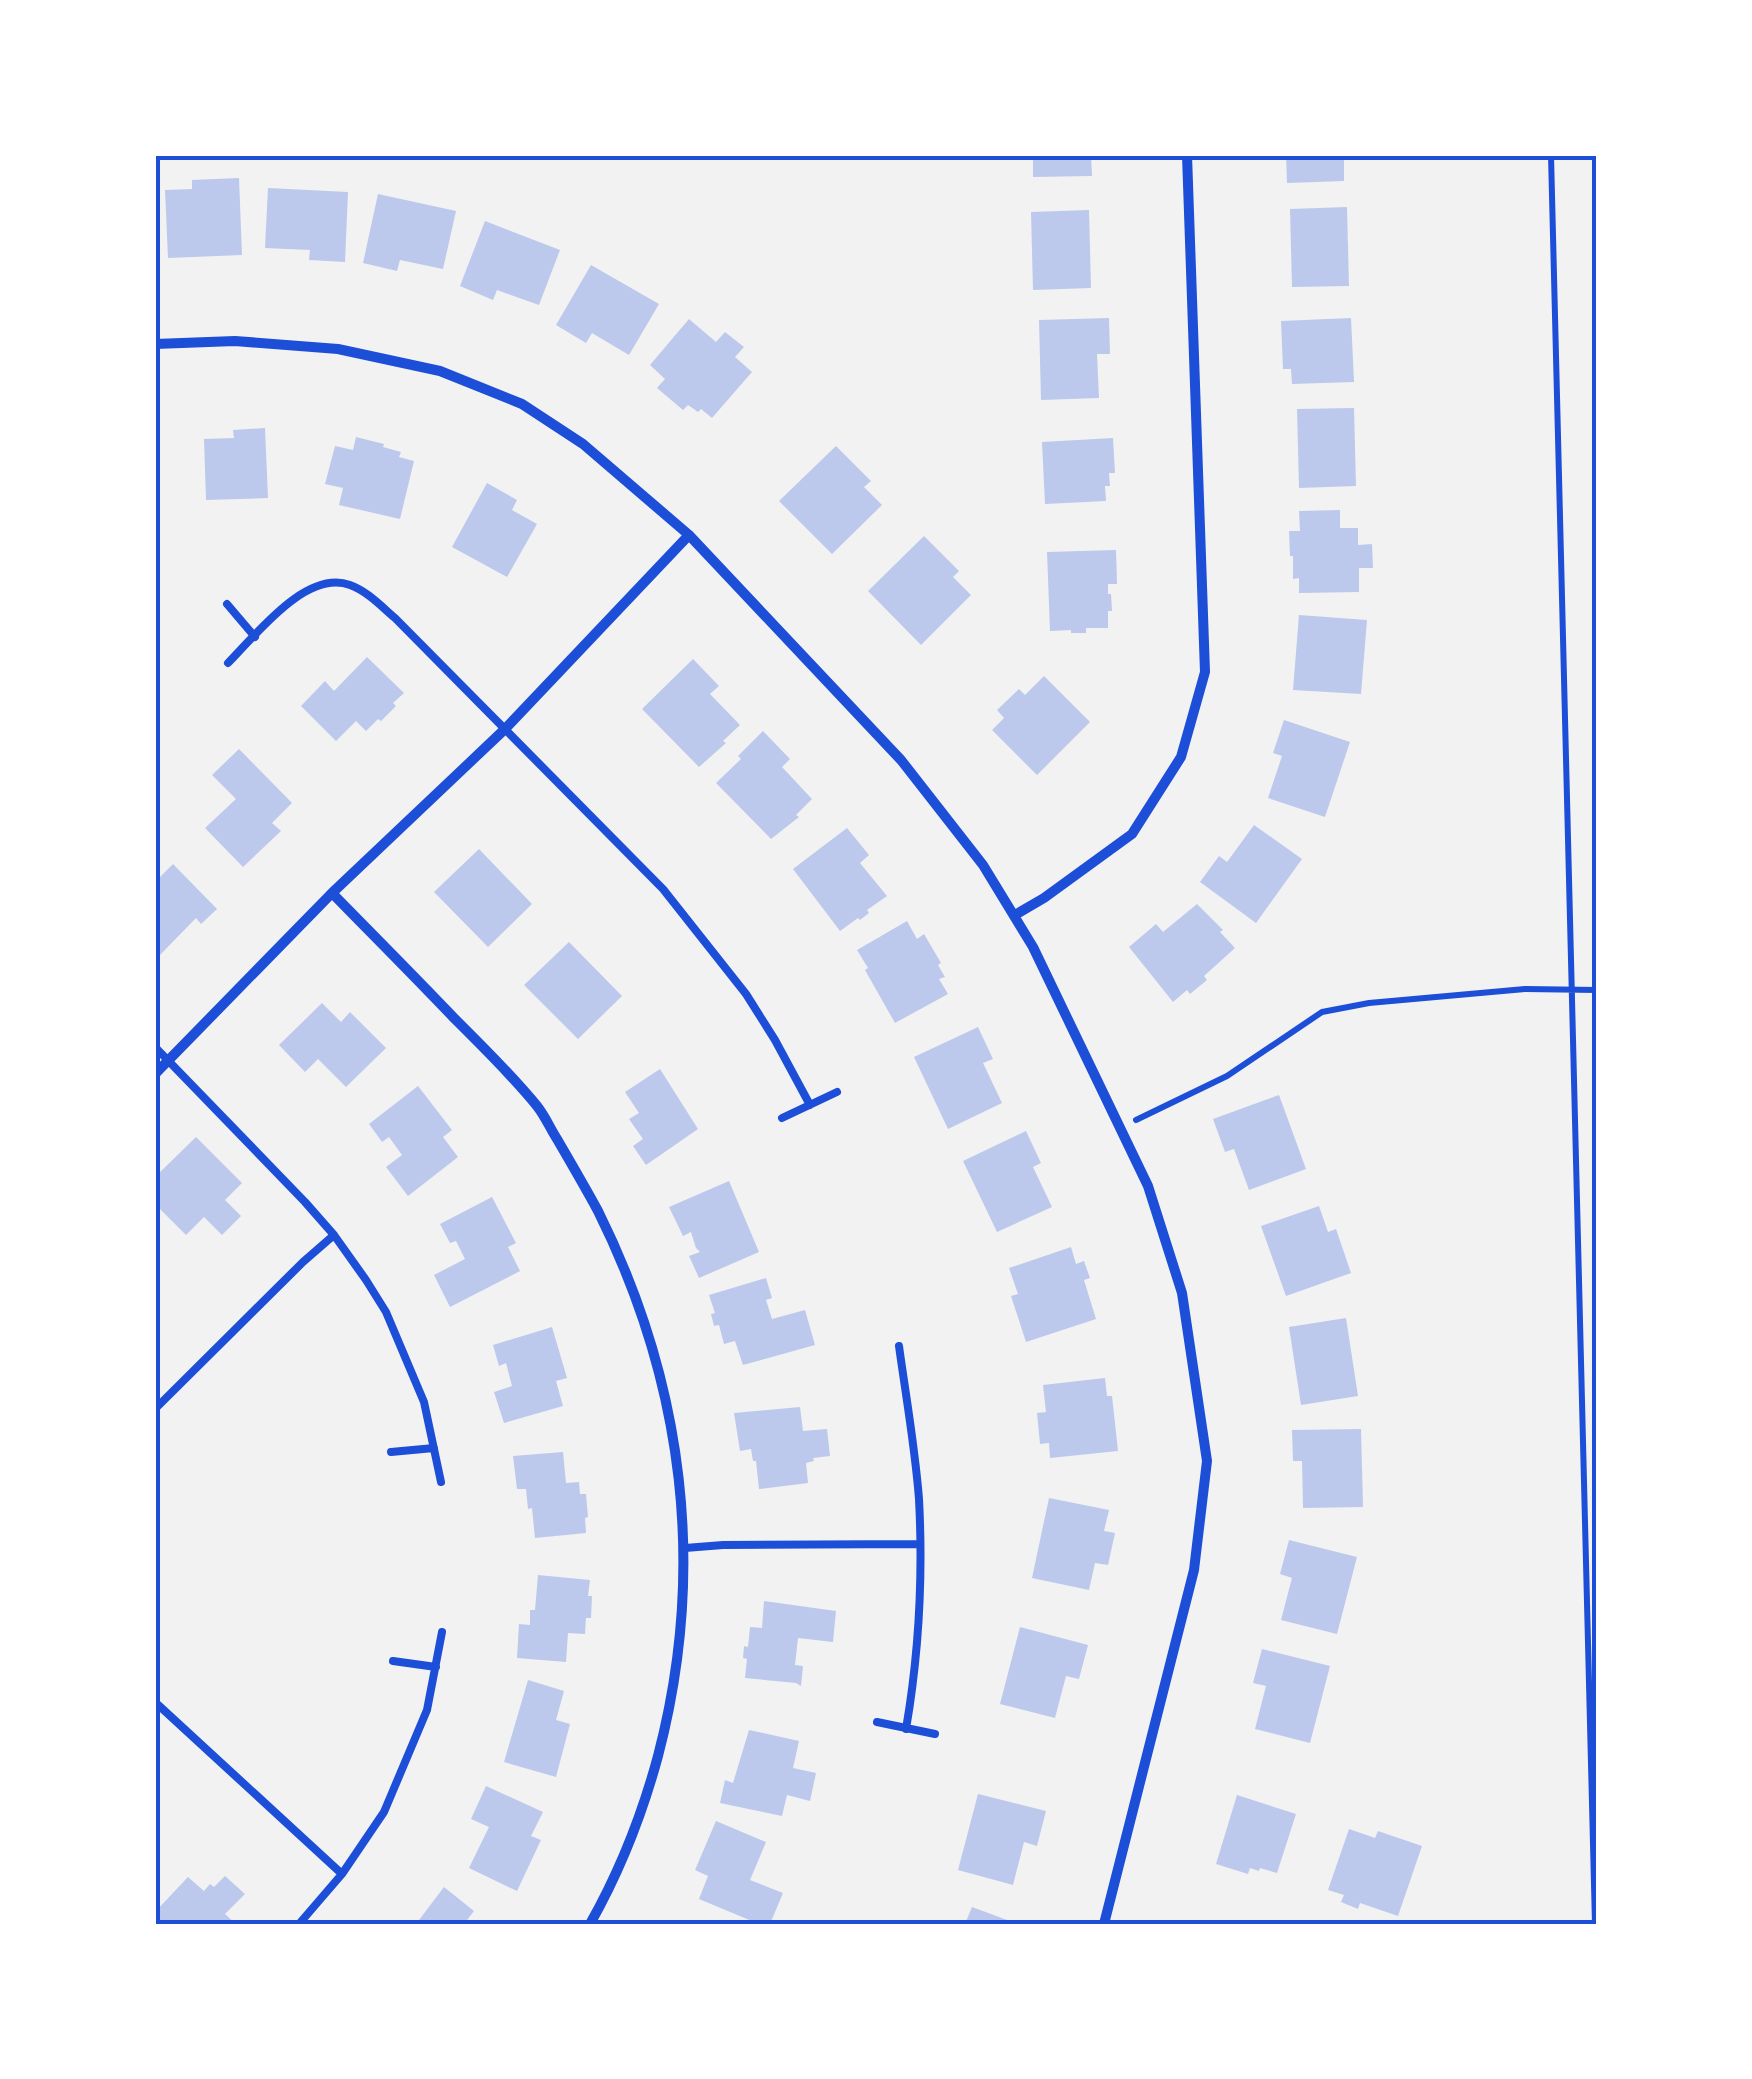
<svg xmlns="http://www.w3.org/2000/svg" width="1752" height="2079" font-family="Signika,sans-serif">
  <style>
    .building { fill: #bdc9ec }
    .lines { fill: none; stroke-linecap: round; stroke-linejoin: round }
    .path { stroke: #1d4ed8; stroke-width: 6 }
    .service { stroke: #1d4ed8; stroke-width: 8 }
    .minor { stroke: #1d4ed8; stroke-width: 10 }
    .neatline { fill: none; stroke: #1d4ed8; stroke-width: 4 }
  </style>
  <rect width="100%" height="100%" fill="#f2f2f2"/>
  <path class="building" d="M 1033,155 L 1091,155 L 1092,176 L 1033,177 Z
    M 1286,155 L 1344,155 L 1344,181 L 1287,183 Z
    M 239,178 L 242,255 L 168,258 L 165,190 L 192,189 L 192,180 Z
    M 268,188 L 348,192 L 345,262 L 309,260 L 310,250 L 265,248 Z
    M 378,194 L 456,211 L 443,269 L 400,260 L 397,271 L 363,263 Z
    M 1347,207 L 1349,286 L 1292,287 L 1290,209 Z
    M 1089,210 L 1091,288 L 1033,290 L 1031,212 Z
    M 485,221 L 560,250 L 539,305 L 497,290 L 493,300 L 460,286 Z
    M 591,265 L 659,304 L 629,355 L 592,333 L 586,343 L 556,325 Z
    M 1109,318 L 1110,354 L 1097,354 L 1099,398 L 1041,400 L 1039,320 Z
    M 1351,318 L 1354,382 L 1292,384 L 1291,369 L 1283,369 L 1281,321 Z
    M 689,319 L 716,342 L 725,332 L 744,347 L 735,357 L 752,372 L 712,418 L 701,409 L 698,412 L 688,405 L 683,410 L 657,388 L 665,379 L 650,365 Z
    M 1354,408 L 1356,486 L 1299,488 L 1297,409 Z
    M 265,428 L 268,498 L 206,500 L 204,439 L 234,438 L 233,430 Z
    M 356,437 L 384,444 L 383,447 L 401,452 L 399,457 L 414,461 L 400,519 L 339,505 L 343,488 L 325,484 L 335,446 L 353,450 Z
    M 1113,438 L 1115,473 L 1109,473 L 1110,486 L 1105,486 L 1106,501 L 1045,504 L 1042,442 Z
    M 836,446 L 871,481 L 864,487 L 882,505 L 832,554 L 779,501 Z
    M 487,483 L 517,500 L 512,510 L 537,524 L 507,577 L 452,547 Z
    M 1340,510 L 1340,528 L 1358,528 L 1358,545 L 1372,544 L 1373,568 L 1359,568 L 1359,592 L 1299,593 L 1299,578 L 1293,579 L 1293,556 L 1290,556 L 1289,531 L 1300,531 L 1299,511 Z
    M 924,536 L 959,571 L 953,577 L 971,595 L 921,645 L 868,591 Z
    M 1116,550 L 1117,584 L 1108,584 L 1108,594 L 1111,594 L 1112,611 L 1108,611 L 1108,628 L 1086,628 L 1086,633 L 1071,633 L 1071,630 L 1050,631 L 1047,552 Z
    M 1299,615 L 1367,620 L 1361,694 L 1293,690 Z
    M 367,657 L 404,693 L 393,703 L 396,706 L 381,721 L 378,719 L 366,731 L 356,721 L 336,741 L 301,706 L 325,681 L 334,691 Z
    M 693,659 L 719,686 L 710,694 L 740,725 L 723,741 L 726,743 L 699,767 L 642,709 Z
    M 1044,676 L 1090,722 L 1037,775 L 992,730 L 1004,718 L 997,710 L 1019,689 L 1025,695 Z
    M 1284,720 L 1350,742 L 1325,817 L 1268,798 L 1282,756 L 1273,753 Z
    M 763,731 L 790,759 L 782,767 L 812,799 L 796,815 L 799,817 L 771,839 L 716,783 L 741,759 L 738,756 Z
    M 239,749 L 292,803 L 272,823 L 281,831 L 243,867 L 205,828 L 236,799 L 212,775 Z
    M 1254,825 L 1302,859 L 1256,923 L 1200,882 L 1219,856 L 1227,862 Z
    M 847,828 L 869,855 L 860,863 L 887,896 L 867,910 L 869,913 L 860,920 L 858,918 L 840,931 L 793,869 Z
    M 479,849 L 532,904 L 488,947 L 434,892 Z
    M 173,864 L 217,909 L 201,924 L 196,918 L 159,956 L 155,951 L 155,877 L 157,880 Z
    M 1197,904 L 1223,930 L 1220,932 L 1235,948 L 1204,976 L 1207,980 L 1190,994 L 1187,990 L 1173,1002 L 1129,947 L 1156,924 L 1163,932 Z
    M 907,921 L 917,939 L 924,934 L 941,963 L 938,965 L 945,977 L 939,979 L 948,994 L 895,1023 L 865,970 L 868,968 L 857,950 Z
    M 569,942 L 622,996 L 578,1039 L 524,985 Z
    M 322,1003 L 341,1022 L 350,1012 L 386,1048 L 346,1087 L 318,1059 L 305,1072 L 279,1045 Z
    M 978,1027 L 993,1059 L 983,1063 L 1002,1103 L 948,1129 L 914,1057 Z
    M 660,1069 L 698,1129 L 646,1165 L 633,1146 L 643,1139 L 629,1119 L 639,1113 L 625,1092 Z
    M 418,1086 L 452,1130 L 443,1137 L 458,1157 L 408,1196 L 386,1167 L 402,1155 L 389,1137 L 382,1142 L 369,1124 Z
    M 1279,1095 L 1306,1169 L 1249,1190 L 1234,1149 L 1225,1152 L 1213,1119 Z
    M 1026,1131 L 1041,1163 L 1033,1167 L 1052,1207 L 997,1232 L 963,1161 Z
    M 196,1137 L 242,1183 L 225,1200 L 241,1216 L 222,1235 L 204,1217 L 186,1235 L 155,1204 L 155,1177 Z
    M 729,1181 L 759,1252 L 699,1278 L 689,1256 L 700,1252 L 696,1248 L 691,1232 L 683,1236 L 669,1207 Z
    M 492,1197 L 516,1243 L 508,1247 L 520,1271 L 450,1307 L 434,1275 L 465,1259 L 456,1241 L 450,1243 L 440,1224 Z
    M 1319,1206 L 1328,1232 L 1336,1229 L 1351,1273 L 1286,1296 L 1261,1226 Z
    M 1071,1247 L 1076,1264 L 1084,1261 L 1090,1278 L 1084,1280 L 1096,1319 L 1026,1342 L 1011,1296 L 1018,1294 L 1009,1268 Z
    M 766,1278 L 772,1298 L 766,1300 L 772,1319 L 805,1310 L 815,1345 L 743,1365 L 735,1341 L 724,1344 L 719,1325 L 714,1326 L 711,1314 L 715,1313 L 709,1295 Z
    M 1346,1318 L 1358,1396 L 1301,1405 L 1289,1327 Z
    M 552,1327 L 567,1378 L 556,1381 L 563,1406 L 504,1423 L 494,1392 L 512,1386 L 506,1363 L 499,1366 L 493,1345 Z
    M 1105,1378 L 1107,1396 L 1112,1396 L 1118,1451 L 1050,1458 L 1049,1443 L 1040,1444 L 1037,1413 L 1046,1412 L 1043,1385 Z
    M 800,1407 L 803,1431 L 827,1429 L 830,1456 L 813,1458 L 814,1461 L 806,1463 L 808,1483 L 759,1489 L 756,1461 L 753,1461 L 751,1449 L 740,1451 L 734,1413 Z
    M 1361,1429 L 1363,1507 L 1303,1508 L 1302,1461 L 1293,1461 L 1292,1430 Z
    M 563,1452 L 566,1483 L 579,1482 L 580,1494 L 586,1494 L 588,1517 L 585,1518 L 586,1533 L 535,1538 L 532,1508 L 528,1509 L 526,1489 L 517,1489 L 513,1456 Z
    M 1049,1498 L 1109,1510 L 1104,1531 L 1115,1533 L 1108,1565 L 1095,1563 L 1089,1590 L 1032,1578 Z
    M 1289,1540 L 1357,1557 L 1337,1634 L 1281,1620 L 1292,1578 L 1280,1574 Z
    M 538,1575 L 590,1580 L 588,1596 L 592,1596 L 591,1618 L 586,1618 L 585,1634 L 568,1633 L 566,1662 L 517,1658 L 519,1624 L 530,1625 L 530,1610 L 535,1610 Z
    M 764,1601 L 836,1611 L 833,1642 L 798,1638 L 795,1665 L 803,1666 L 801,1686 L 796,1683 L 745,1678 L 747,1659 L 743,1658 L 744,1646 L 748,1647 L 750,1627 L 762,1628 Z
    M 1020,1627 L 1088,1645 L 1079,1679 L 1066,1676 L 1055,1718 L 1000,1704 Z
    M 1262,1649 L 1330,1666 L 1310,1743 L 1255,1729 L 1266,1686 L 1253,1683 Z
    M 528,1680 L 564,1691 L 556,1720 L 570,1724 L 556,1777 L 504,1762 Z
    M 749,1730 L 799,1741 L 793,1768 L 816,1773 L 810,1801 L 787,1795 L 782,1816 L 720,1803 L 725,1780 L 733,1783 Z
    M 486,1786 L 543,1812 L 531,1836 L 541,1840 L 517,1891 L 469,1868 L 489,1827 L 471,1819 Z
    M 978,1794 L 1046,1811 L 1037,1846 L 1024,1842 L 1013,1885 L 958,1870 Z
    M 1237,1795 L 1296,1814 L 1277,1873 L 1260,1868 L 1259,1871 L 1250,1868 L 1248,1874 L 1216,1864 Z
    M 716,1821 L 766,1842 L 750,1880 L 783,1893 L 770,1924 L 759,1924 L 699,1899 L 708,1876 L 695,1870 Z
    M 1349,1829 L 1375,1838 L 1378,1831 L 1422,1846 L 1398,1916 L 1360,1903 L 1358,1909 L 1341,1902 L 1344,1895 L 1328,1890 Z
    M 225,1876 L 245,1894 L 225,1914 L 236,1924 L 155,1924 L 155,1912 L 188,1877 L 204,1891 L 210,1884 L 214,1887 Z
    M 444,1887 L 474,1911 L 464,1924 L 416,1924 Z
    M 972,1907 L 1018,1924 L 965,1924 Z"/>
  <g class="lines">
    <path class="path" d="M 1551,155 L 1595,1924
      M 1136,1120 L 1227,1076 L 1322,1012 L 1369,1003 L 1525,989 L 1597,990"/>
    <path class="service" d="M 227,604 L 255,637
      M 228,663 C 256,635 306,569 350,585 C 367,591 382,607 395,618 L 663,889 L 746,994 L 775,1040 L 810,1105
      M 155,1047 L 305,1202 L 334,1235 L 366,1280 L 386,1312 L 424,1402 L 441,1482
      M 782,1118 L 837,1092
      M 899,1346 C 906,1397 915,1447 919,1499 C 923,1575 919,1653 906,1729
      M 155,1409 L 303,1262 L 334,1235
      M 391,1452 L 434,1448
      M 685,1548 L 723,1545 L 920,1544
      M 393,1661 L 436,1667
      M 155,1702 L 342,1874
      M 877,1722 L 935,1734
      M 299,1924 L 342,1874 L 384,1812 L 427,1710 L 442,1632"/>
    <path class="minor" d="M 155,344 L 235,341 L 338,349 L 440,371 L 522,404 L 583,444 L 689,535 L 901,760 L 983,865 L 1033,947 L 1148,1186 L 1182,1293 L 1207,1461 L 1194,1570 L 1104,1924
      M 332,893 C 373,935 414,976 454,1018 C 482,1046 512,1075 537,1106 C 545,1116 550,1128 557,1139 C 571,1163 585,1187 598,1211 C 684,1384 707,1569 658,1756 C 642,1815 620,1871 590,1924
      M 1015,915 L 1044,898 L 1132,834 L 1181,757 L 1205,672 L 1187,155
      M 155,1074 L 332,893 L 505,729 L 689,535"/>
  </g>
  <rect width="1752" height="2079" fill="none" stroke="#ffffff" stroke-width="315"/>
  <rect x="158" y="158" width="1436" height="1764" class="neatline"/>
</svg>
